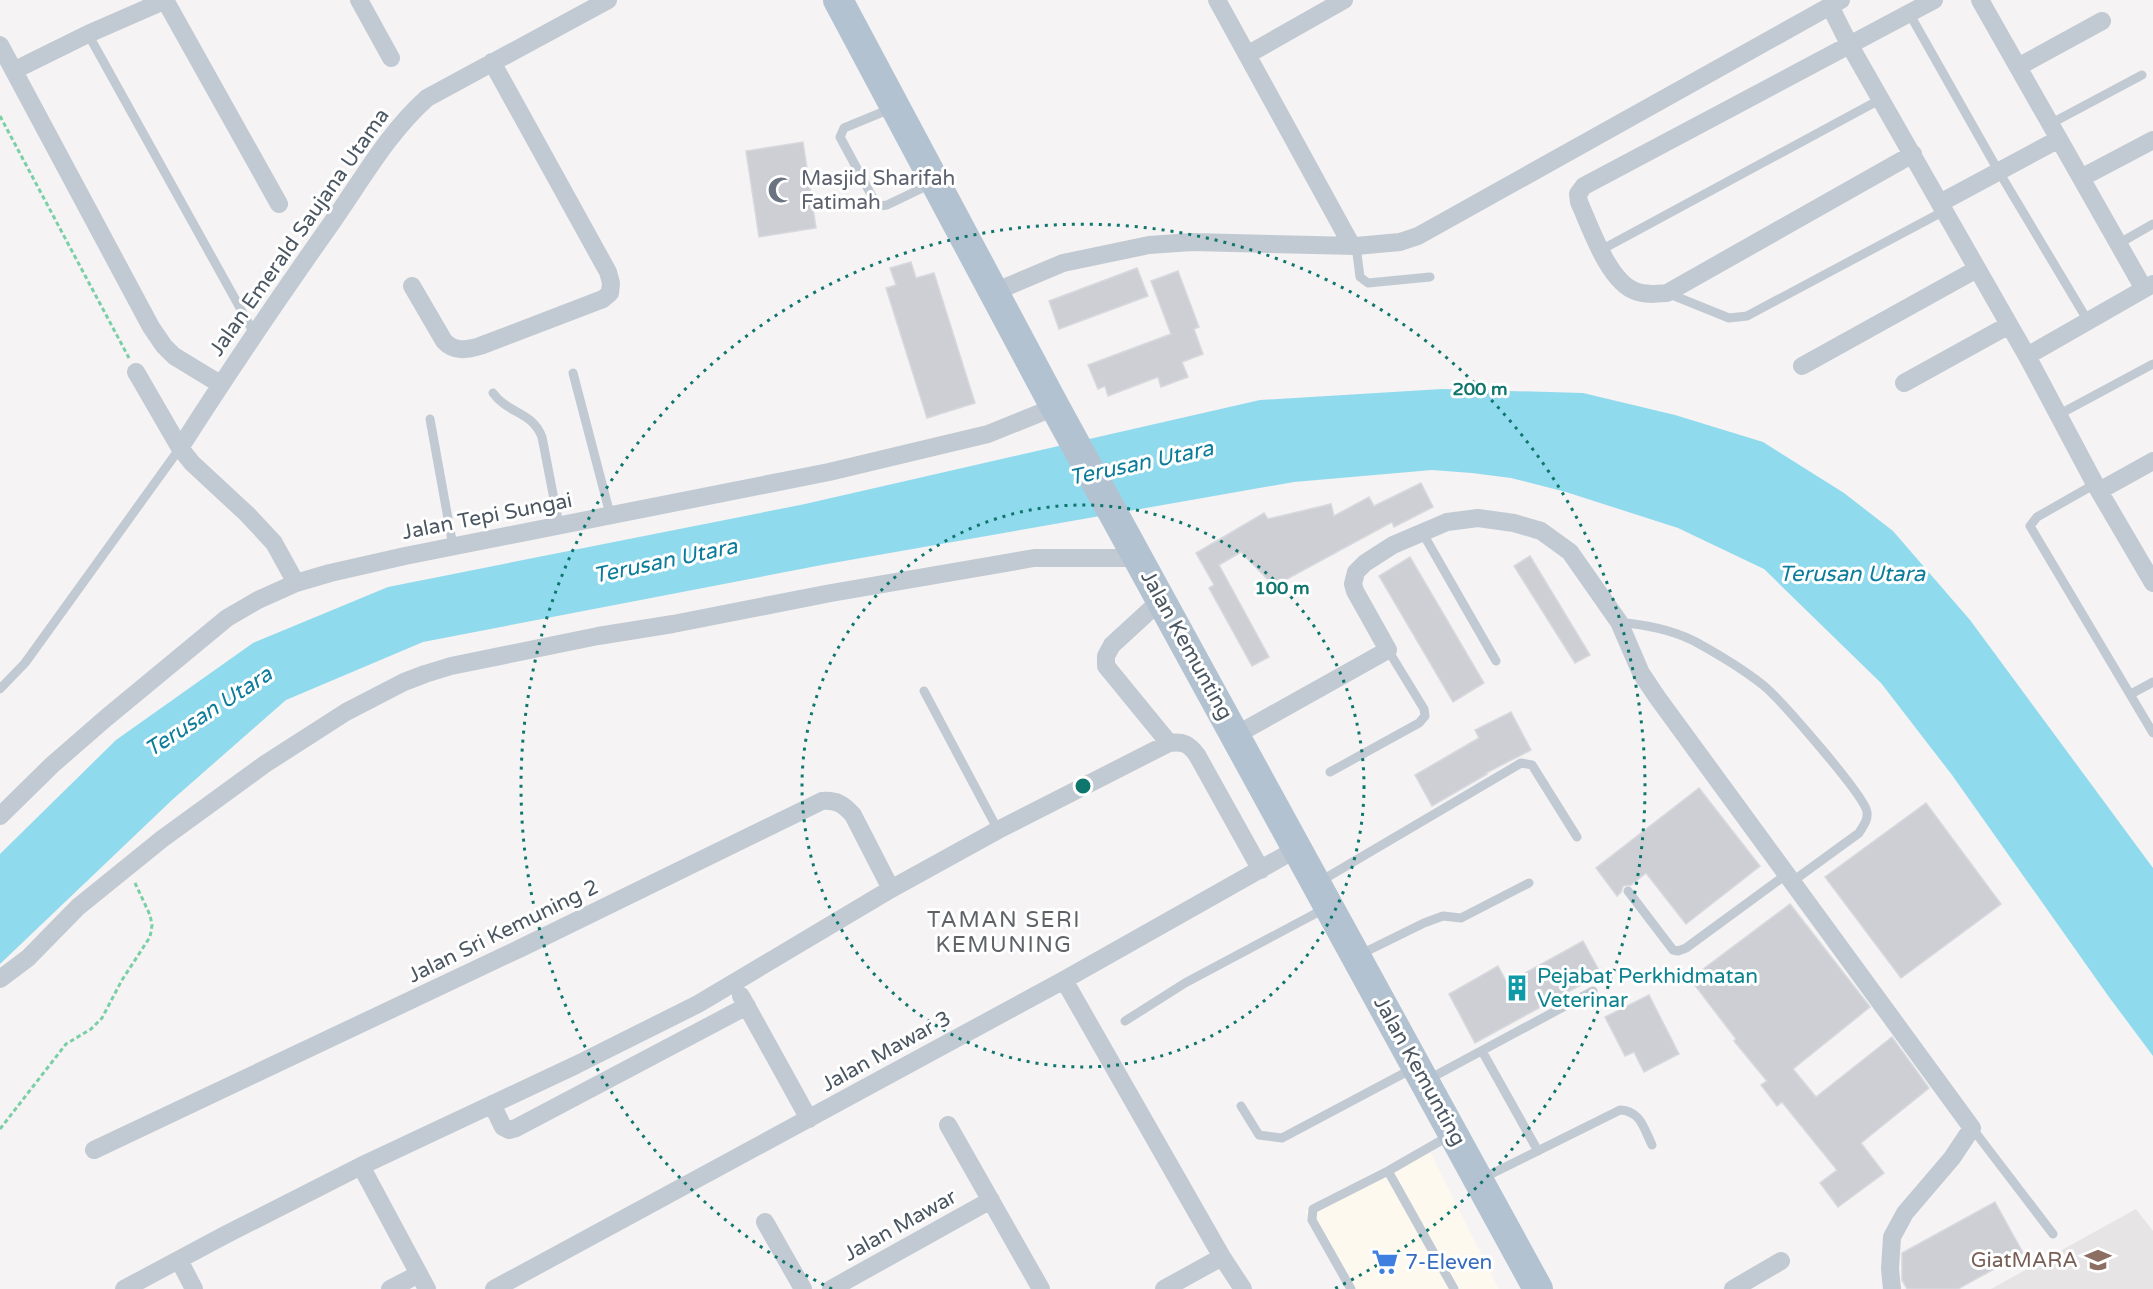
<svg xmlns="http://www.w3.org/2000/svg" width="2153" height="1289" font-family="'Varela Round',sans-serif">
  <style>
    .commercial { fill: #fdf9ef }
    .education { fill: #e6e4e5 }
    .water { fill: #90daee }
    .building { fill: #cdcfd5; stroke: #d7d9de; stroke-width: 1.5 }
    .lines { fill: none; stroke-linecap: round; stroke-linejoin: round }
    .path { stroke: #7ad0a6; stroke-width: 3; stroke-dasharray: 4.5 3; stroke-linecap: butt }
    .service { stroke: #c1cad2; stroke-width: 9 }
    .minor { stroke: #c1cad2; stroke-width: 18 }
    .primary { stroke: #b3c2d1; stroke-width: 30 }
    .ring { fill: none; stroke: #0f766e; stroke-width: 3; stroke-dasharray: 3 6 }
    .labels { text-anchor: middle; stroke-width: 6; stroke-linejoin: round; paint-order: stroke }
    .worship-label { font-size: 21px; fill: #5b616d; stroke: #fff; text-anchor: start }
    .street-label { font-size: 21px; fill: #4a5661; stroke: #fff }
    .culture-label { font-size: 21px; fill: #0d838f; stroke: #fff; text-anchor: start }
    .education-label { font-size: 21px; fill: #785e54; stroke: #fff; text-anchor: end }
    .shop-label { font-size: 21px; fill: #366cbe; stroke: #fff; text-anchor: start }
    .water-label { font-size: 22px; font-style: italic; fill: #0c7c9b; stroke: #fff }
    .neighbourhood-label { font-size: 22px; letter-spacing: 1.5px; fill: #5f6368; stroke: #fff }
    .centre { fill: #0f766e; stroke: #fff; stroke-width: 3 }
    .ring-label { font-size: 18px; text-anchor: middle; font-weight: bold; fill: #0f766e; stroke: #fff; stroke-width: 6; stroke-linejoin: round; paint-order: stroke }
  </style>
  <rect width="100%" height="100%" fill="#f5f3f3"/>
  <path class="commercial" d="M 1427,1146 L 1499,1289 L 1348,1289 L 1305,1211 Z"/>
  <path class="education" d="M 2136,1209 L 2153,1231 L 2153,1289 L 1991,1289 Z"/>
  <path class="water" d="M 1442,389 L 1583,393 L 1675,415 L 1763,442 L 1844,493 L 1893,531 L 1970,620 L 2153,868 L 2153,1056 L 2109,997 L 1952,775 L 1881,683 L 1764,569 L 1678,528 L 1566,492 L 1511,478 L 1472,473 L 1432,470 L 1294,482 L 827,564 L 423,642 L 286,700 L 172,800 L 0,964 L 0,854 L 116,740 L 253,643 L 388,587 L 805,504 L 1260,400 Z"/>
  <path class="building" d="M 803,142 L 816,228 L 759,237 L 746,151 Z
    M 911,262 L 916,278 L 934,273 L 975,403 L 927,418 L 886,288 L 896,285 L 890,268 Z
    M 1137,268 L 1148,296 L 1059,329 L 1049,301 Z
    M 1178,271 L 1199,327 L 1194,329 L 1203,354 L 1182,362 L 1188,377 L 1161,387 L 1158,377 L 1108,396 L 1105,386 L 1098,389 L 1088,365 L 1171,334 L 1151,281 Z
    M 1421,483 L 1433,507 L 1394,527 L 1392,522 L 1274,586 L 1241,552 L 1219,565 L 1269,657 L 1252,666 L 1209,588 L 1214,585 L 1196,553 L 1264,513 L 1268,519 L 1331,504 L 1334,516 L 1369,497 L 1374,506 Z
    M 1530,556 L 1590,655 L 1575,663 L 1514,566 Z
    M 1410,557 L 1484,683 L 1453,702 L 1379,576 Z
    M 1511,712 L 1531,750 L 1486,773 L 1487,774 L 1432,806 L 1415,775 L 1479,738 L 1475,730 Z
    M 1699,788 L 1760,866 L 1686,924 L 1646,873 L 1631,885 L 1623,886 L 1621,892 L 1617,896 L 1596,868 Z
    M 1926,803 L 2001,904 L 1901,978 L 1825,877 Z
    M 1790,904 L 1870,1007 L 1793,1069 L 1816,1097 L 1892,1037 L 1929,1088 L 1861,1143 L 1884,1173 L 1838,1207 L 1820,1183 L 1837,1170 L 1782,1102 L 1777,1106 L 1761,1085 L 1767,1081 L 1734,1041 L 1736,1039 L 1690,979 Z
    M 1583,941 L 1601,974 L 1475,1043 L 1449,994 L 1498,966 L 1507,983 Z
    M 1649,995 L 1679,1054 L 1644,1072 L 1634,1052 L 1625,1056 L 1605,1017 Z
    M 1995,1202 L 2023,1253 L 1958,1289 L 1907,1289 L 1902,1280 L 1902,1253 Z"/>
  <g class="lines">
    <path class="path" d="M 0,116 L 129,358
      M 0,1129 L 66,1044 L 91,1029 L 102,1018 L 122,980 L 150,937 L 152,925 L 150,915 L 135,883"/>
    <path class="service" d="M 1909,13 L 1999,172 L 2088,321
      M 88,34 L 254,333
      M 890,109 L 844,128 L 840,137 L 874,200 L 879,206 L 887,205 L 933,183
      M 2050,124 L 2142,75
      M 2118,244 L 2153,224
      M 1356,246 L 1360,277 L 1368,283 L 1430,277
      M 1601,250 L 1881,99
      M 1667,293 L 1729,318 L 1747,316 L 1944,211
      M 573,373 L 610,514
      M 493,393 C 508,414 532,411 542,437 L 559,525
      M 2058,415 L 2153,364
      M 430,419 L 453,546
      M 2095,484 L 2037,517 L 2030,526 L 2153,733
      M 1422,532 L 1496,661
      M 1619,622 C 1645,625 1670,629 1694,641 C 1716,653 1744,670 1763,685 C 1780,699 1865,796 1867,812 C 1868,821 1863,826 1859,833 L 1793,881
      M 0,689 L 25,663 L 180,448
      M 924,691 L 998,830
      M 2131,694 L 2153,682
      M 1330,772 L 1419,723 L 1425,716 L 1424,709 L 1388,650
      M 1319,882 L 1521,763 L 1532,765 L 1577,837
      M 1628,891 L 1673,950 L 1678,951 L 1686,948 L 1787,874
      M 1359,955 L 1424,923 L 1443,916 L 1461,918 L 1529,883
      M 1125,1021 L 1185,983 L 1324,909
      M 1482,1051 L 1538,1151
      M 1429,1079 L 1593,991
      M 1241,1106 L 1259,1135 L 1282,1138 L 1412,1069
      M 1972,1128 L 2053,1234
      M 1388,1171 L 1454,1289
      M 1481,1179 L 1620,1110 C 1641,1111 1644,1129 1652,1145
      M 1351,1289 L 1312,1220 L 1313,1209 L 1388,1171 L 1449,1136"/>
    <path class="minor" d="M 165,0 L 279,204
      M 359,0 L 391,58
      M 1217,0 L 1352,246
      M 1980,0 L 2144,289
      M 1830,6 L 1849,44 L 2027,356 L 2095,484 L 2153,583
      M 0,45 L 151,327 L 164,346 L 174,356 L 220,384
      M 1247,55 L 1344,0
      M 2018,67 L 2102,21
      M 15,70 L 88,34 L 166,0
      M 1913,154 L 1667,293 C 1655,294 1645,295 1635,291 C 1608,281 1590,226 1579,202 L 1578,194 L 1584,186 L 1934,0
      M 2081,178 L 2153,140
      M 1940,203 L 2059,139
      M 412,286 L 444,341 C 454,352 467,350 480,346 L 603,299 L 610,293 L 611,283 L 608,272 L 492,62
      M 994,292 L 1063,263 L 1149,245 L 1192,242 L 1356,246 L 1400,242 L 1418,236 L 1841,0
      M 2027,356 L 2153,284
      M 1802,366 L 1977,269
      M 136,372 L 180,448 L 192,463 L 247,514 L 274,543 L 296,583
      M 1904,383 L 2009,325
      M 180,448 C 229,371 280,296 333,221 C 363,178 388,133 427,98 L 608,0
      M 2099,491 L 2153,461
      M 1161,600 L 1112,645 L 1106,656 L 1106,666 L 1169,743
      M 1236,735 L 1388,650 L 1355,591 L 1353,584 L 1356,572 L 1365,563 L 1393,545 L 1447,522 L 1478,518 L 1514,523 L 1541,531 L 1570,552 L 1619,622 L 1641,673 L 1657,697 L 1972,1128 L 1952,1158 L 1905,1213 L 1892,1237 L 1890,1269 L 1892,1289
      M 0,816 L 52,765 L 106,718 L 227,618 L 258,600 L 296,583 L 330,573 L 405,556 L 829,472 L 988,434 L 1055,407
      M 0,979 L 28,958 L 78,907 L 162,839 L 265,764 L 346,712 L 404,682 L 425,674 L 451,666 L 598,636 L 673,624 L 831,593 L 1034,558 L 1139,558
      M 1064,980 L 1222,1257 L 1243,1289
      M 741,996 L 809,1119
      M 492,1104 L 503,1127 L 509,1130 L 516,1128 L 747,1006
      M 948,1125 L 1041,1289
      M 94,1150 L 523,947 L 822,801 C 837,800 843,804 853,815 L 891,889
      M 361,1166 L 427,1289
      M 765,1222 L 803,1289
      M 179,1260 L 194,1289
      M 124,1289 L 225,1235 L 361,1166 L 576,1065 L 698,1004 L 891,889 L 998,830 L 1169,743 C 1183,741 1189,744 1197,755 L 1261,870
      M 390,1289 L 419,1274
      M 494,1289 L 1064,980 L 1298,848
      M 831,1289 L 991,1200
      M 1164,1289 L 1222,1257
      M 1733,1289 L 1781,1261"/>
    <path class="primary" d="M 838,0 L 1055,407 L 1538,1289"/>
  </g>
  <g class="ring">
    <circle cx="1083" cy="786" r="281"/>
    <path d="M832 1289A562 562 0 1 1 1334 1289"/>
  </g>
  <defs>
    <g id="mosque-bare" transform="scale(2.07)"><path d="M3.5-4.9A6 6 0 1 0 3.5 4.9A5 5 0 1 1 3.5-4.9Z" fill="#6b7280" stroke="#fff" stroke-width="2.5" paint-order="stroke"/></g>
    <g id="building-bare" transform="scale(2.07)"><path d="M-4-6H4V6H1V3H-1V6H-4ZM-2.5-4.3h1.7v1.8h-1.7ZM.8-4.3h1.7v1.8H.8ZM-2.5-1h1.7V.8h-1.7ZM.8-1h1.7V.8H.8Z" fill="#0f9aa8" stroke="#fff" stroke-width="2.5" paint-order="stroke"/></g>
    <g id="university-bare" transform="scale(2.07)"><path d="M0-5L7-2L0 1L-7-2ZM-4 1L0 2.5L4 1V4Q0 6-4 4Z" fill="#8d6e63" stroke="#fff" stroke-width="2.5" paint-order="stroke"/></g>
    <g id="supermarket-bare" transform="scale(2.07)"><path d="M-6-5.5h2.5l.6 2H6L4.5 2H-2.5L-4.4-4H-6ZM-1.5 3.2a1.3 1.3 0 1 0 .1 0ZM3 3.2a1.3 1.3 0 1 0 .1 0Z" fill="#3f7fe0" stroke="#fff" stroke-width="2.5" paint-order="stroke"/></g>
  </defs>
  <g fill-rule="evenodd">
    <use href="#mosque-bare" x="781" y="190"/>
    <use href="#building-bare" x="1517" y="988"/>
    <use href="#university-bare" x="2098" y="1260"/>
    <use href="#supermarket-bare" x="1385" y="1262"/>
  </g>
  <g class="labels">
    <g class="worship-label">
      <text x="801" y="185">Masjid Sharifah<tspan x="801" dy="24">Fatimah</tspan></text>
    </g>
    <g class="street-label">
      <text transform="translate(299 232) rotate(-55)" y="7">Jalan Emerald Saujana Utama</text>
      <text transform="translate(487 516) rotate(-11)" y="7">Jalan Tepi Sungai</text>
      <text transform="translate(1187 645) rotate(61)" y="7">Jalan Kemunting</text>
      <text transform="translate(503 931) rotate(-26)" y="7">Jalan Sri Kemuning 2</text>
      <text transform="translate(886 1051) rotate(-29)" y="7">Jalan Mawar 3</text>
      <text transform="translate(1420 1071) rotate(61)" y="7">Jalan Kemunting</text>
      <text transform="translate(900 1225) rotate(-29)" y="7">Jalan Mawar</text>
    </g>
    <g class="culture-label">
      <text x="1537" y="983">Pejabat Perkhidmatan<tspan x="1537" dy="24">Veterinar</tspan></text>
    </g>
    <g class="education-label">
      <text x="2078" y="1267">GiatMARA</text>
    </g>
    <g class="shop-label">
      <text x="1405" y="1269">7-Eleven</text>
    </g>
    <g class="water-label">
      <text transform="translate(1141 462) rotate(-12)" y="8">Terusan Utara</text>
      <text transform="translate(665 560) rotate(-12)" y="8">Terusan Utara</text>
      <text x="1852" y="581">Terusan Utara</text>
      <text transform="translate(208 711) rotate(-33)" y="8">Terusan Utara</text>
    </g>
    <g class="neighbourhood-label">
      <text x="1004" y="927">TAMAN SERI<tspan x="1004" dy="25">KEMUNING</tspan></text>
    </g>
  </g>
  <circle cx="1083" cy="786" r="9" class="centre"/>
  <g class="ring-label">
    <text x="1480" y="395">200 m</text>
    <text x="1282" y="594">100 m</text>
  </g>
</svg>
